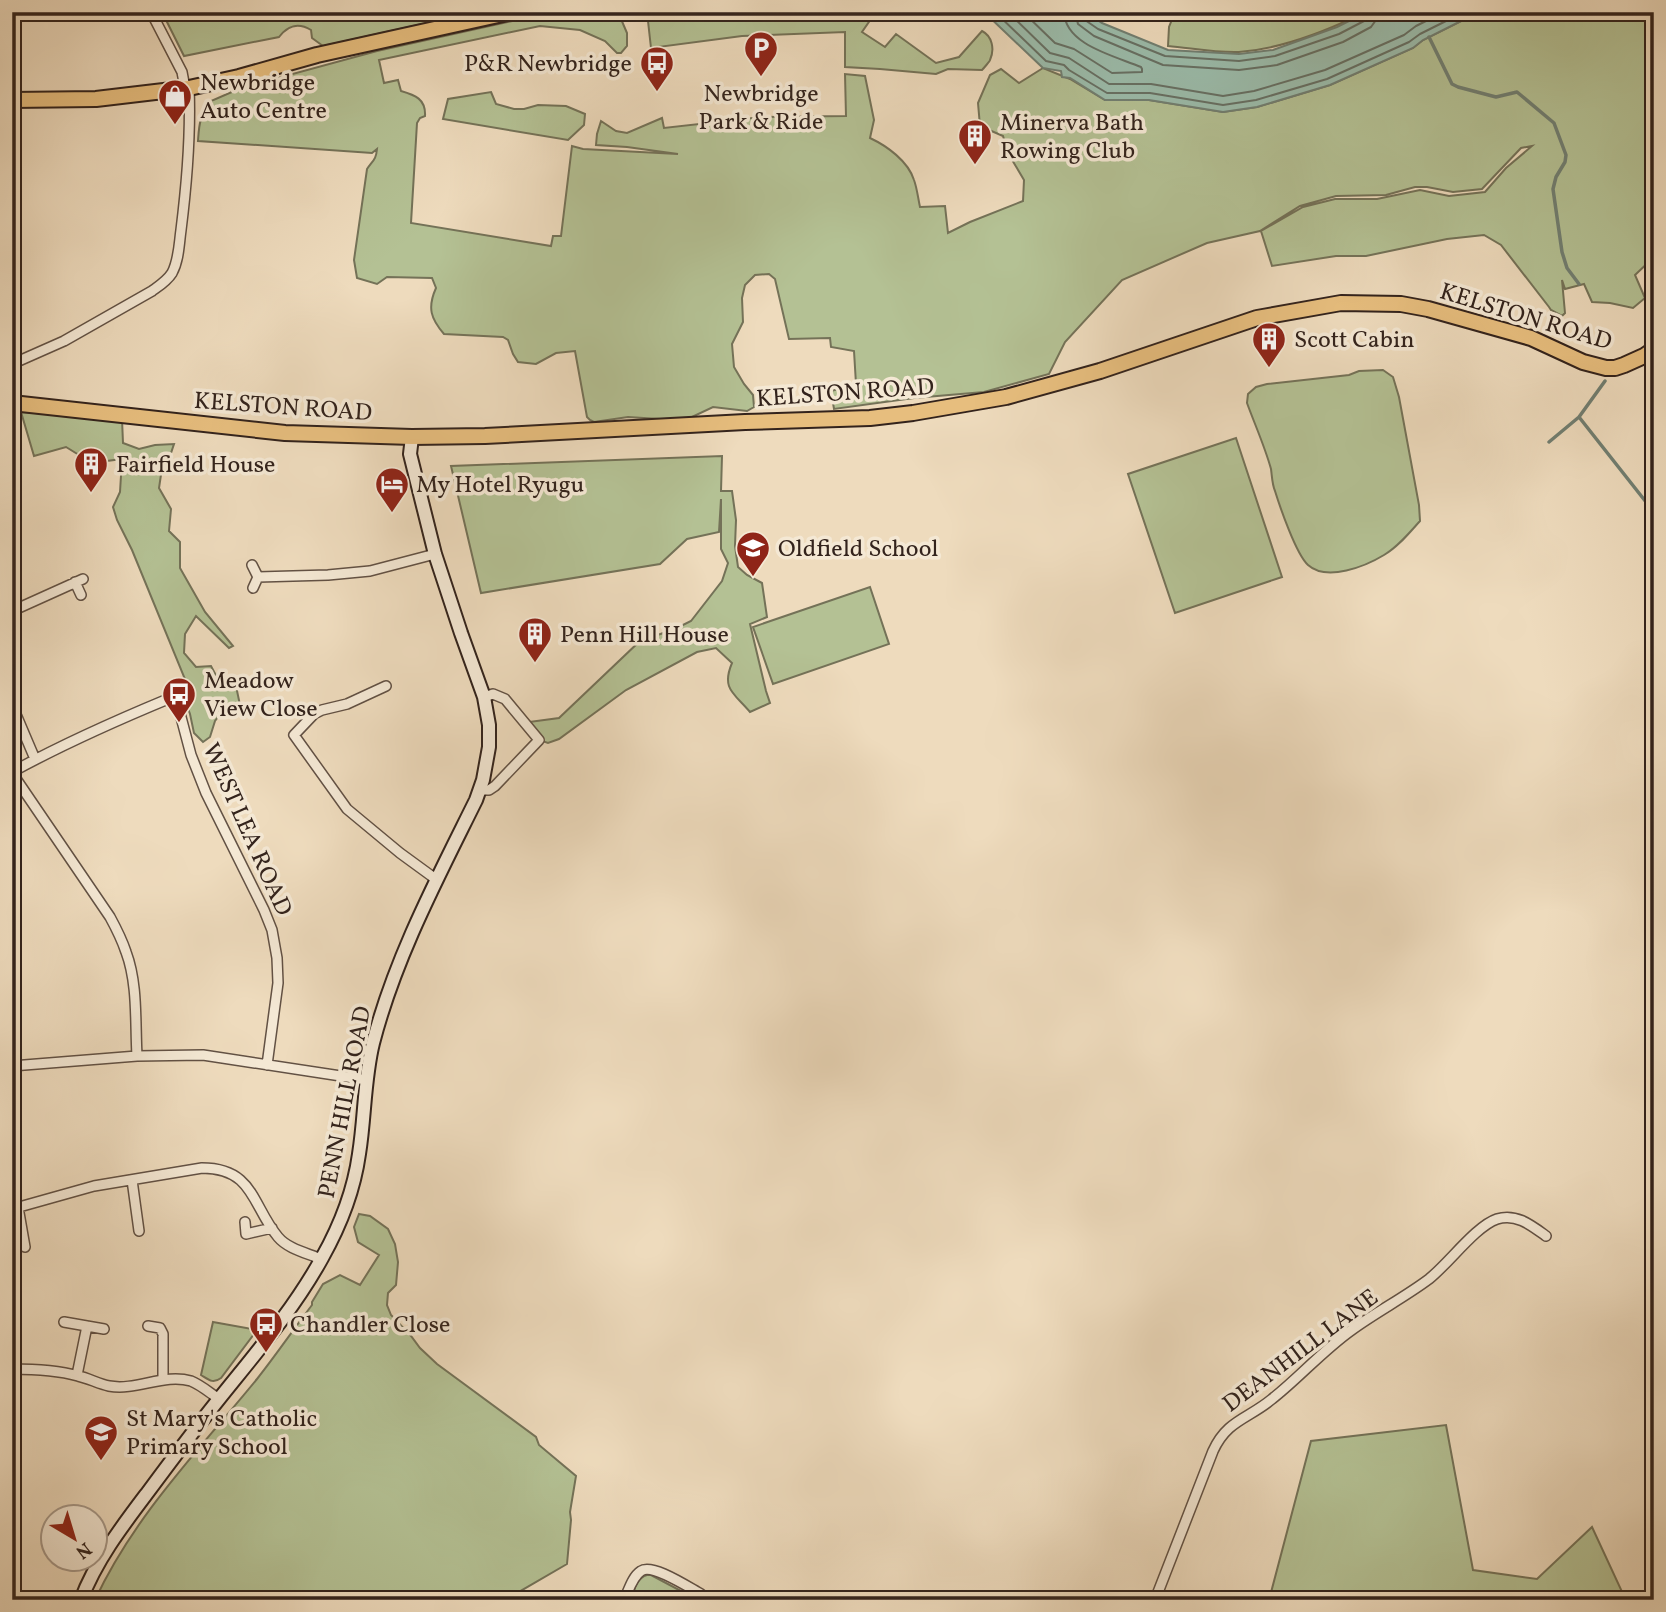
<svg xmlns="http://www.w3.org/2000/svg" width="1666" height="1612" font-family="Vollkorn,serif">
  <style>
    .green { fill: #b4c194; stroke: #747258; stroke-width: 2 }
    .water { fill: #9bbcab; stroke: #717f72; stroke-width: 2 }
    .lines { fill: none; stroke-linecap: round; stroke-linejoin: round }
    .shore { stroke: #677064; stroke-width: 2 }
    .stream { stroke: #717f72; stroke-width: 3.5 }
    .street-casing { stroke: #625144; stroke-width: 12 }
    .secondary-casing { stroke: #33231c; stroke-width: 16 }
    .primary-casing { stroke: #33231c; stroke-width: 18 }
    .street { stroke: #f4e8d4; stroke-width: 9 }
    .secondary { stroke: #f4e8d4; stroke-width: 12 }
    .primary { stroke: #e7be7e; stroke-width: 14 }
    .labels { text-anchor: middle; stroke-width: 7; stroke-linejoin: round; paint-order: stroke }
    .poi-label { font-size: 24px; fill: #33231c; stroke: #f4e8d4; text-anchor: start }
    .street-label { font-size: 24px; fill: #33231c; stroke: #f4e8d4 }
  </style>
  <rect width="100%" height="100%" fill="#eedbbd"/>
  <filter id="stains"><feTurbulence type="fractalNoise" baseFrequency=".00286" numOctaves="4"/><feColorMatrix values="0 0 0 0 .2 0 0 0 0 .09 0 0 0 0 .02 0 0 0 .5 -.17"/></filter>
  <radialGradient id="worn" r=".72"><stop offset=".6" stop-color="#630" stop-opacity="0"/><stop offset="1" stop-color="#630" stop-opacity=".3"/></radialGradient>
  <path class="green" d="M 162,12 L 459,12 C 448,15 441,19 431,22 L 323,46 L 312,38 L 311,30 C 298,22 287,26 279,37 L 184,56 Z
    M 618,12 L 627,33 L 627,46 L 621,53 L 617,53 L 605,41 L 580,30 L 540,26 L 379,60 L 384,83 L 398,80 L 401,91 C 415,95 426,99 425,116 L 420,118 L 417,123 L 411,223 L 551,246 L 553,236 L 561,236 L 572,146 L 583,149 L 678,154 L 627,147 L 596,145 L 597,134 L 601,121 L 616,131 L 627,133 L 662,118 L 664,128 L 762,117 L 846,116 L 845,74 L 865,76 L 874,120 L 870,138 C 887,146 908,161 914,180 C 917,188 918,198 920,207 L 945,206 L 948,233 L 970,222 L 1023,201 L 1024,180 L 1008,153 L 1003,136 L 980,126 L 978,103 L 990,75 L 1001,69 L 1019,83 L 1043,68 L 1070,79 L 1105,100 L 1149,100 L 1223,112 L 1257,107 L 1330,85 L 1413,48 L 1423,40 L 1479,12 L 1654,12 L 1654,257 L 1635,275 L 1645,298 L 1633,308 L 1610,303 L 1592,302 L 1584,284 L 1565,289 L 1562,280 L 1565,313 L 1562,316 L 1551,310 L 1549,307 L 1501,245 L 1484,235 L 1447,239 L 1366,256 L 1336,256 L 1272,266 L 1261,231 L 1303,207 L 1335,199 L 1377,199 L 1420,190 L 1449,196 L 1485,192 L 1506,168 L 1532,146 L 1521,148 L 1482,189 L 1453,192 L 1427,187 L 1415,187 L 1386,195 L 1336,196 L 1300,206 L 1260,231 L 1207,243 L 1122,280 L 1065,342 L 1049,374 L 984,392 L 914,398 L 834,409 L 831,391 L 856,384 L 854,351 L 831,347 L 830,338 L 789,339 L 775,279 L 769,274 L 755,275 L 745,285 L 742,298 L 743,322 L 732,344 L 734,367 L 744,384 L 753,395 L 754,407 L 747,411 L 713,407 L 692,417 L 676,420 L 628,417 L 594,422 L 590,420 L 587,417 L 575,351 L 556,353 L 536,364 L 518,362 L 513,354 L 508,340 L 503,337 L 444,334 C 431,319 427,308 436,288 L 432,278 L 387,277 L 377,284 L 357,278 L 354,260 L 367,169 C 373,160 376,160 377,149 L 372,153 L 198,141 C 199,126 199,113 213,107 L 211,101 L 241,88 L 377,51 L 548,13 Z
    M 647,12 L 867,12 L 873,16 L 862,32 L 885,47 L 896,34 L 936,63 L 959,57 L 982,31 C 992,36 995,49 990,60 C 990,61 983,69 982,70 L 948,69 L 936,74 L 880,69 L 845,67 L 845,32 L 742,36 L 651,48 Z
    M 1175,12 L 1352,12 L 1355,17 C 1319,34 1279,49 1239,52 C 1216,53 1191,48 1168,46 L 1169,27 Z
    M 491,92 L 496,104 L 514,109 L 524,109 L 538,105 L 566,106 L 585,114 L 584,125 L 568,140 L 443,119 L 448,99 Z
    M 1383,370 L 1393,377 L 1399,397 L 1419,505 L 1420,521 C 1409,533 1398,547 1384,555 C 1366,566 1327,582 1308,565 C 1296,554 1280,507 1275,491 C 1272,484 1272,476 1271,469 C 1265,447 1255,425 1247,403 L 1248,394 L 1256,387 L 1267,384 L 1349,375 L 1359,371 Z
    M 21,412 L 122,419 L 123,443 L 139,449 L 155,445 L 174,444 L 169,459 L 162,468 L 159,488 L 171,509 L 169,531 L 180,542 L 180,568 L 205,612 L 233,646 L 229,648 L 196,616 L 185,634 L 184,653 L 196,667 L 211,666 L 220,683 L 236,686 L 240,705 L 225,708 L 215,721 L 210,737 L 203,742 L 194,733 L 190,714 L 184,697 L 187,684 L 132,550 L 117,520 L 113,507 L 120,492 L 122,459 L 92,463 L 66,447 L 34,456 Z
    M 1236,438 L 1282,577 L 1175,613 L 1128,474 Z
    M 722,456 L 721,491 L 732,491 L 736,520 L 735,546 L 738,567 L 747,575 L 762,583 L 767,617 L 750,624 L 766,691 L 770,703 L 750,712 C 734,693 721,689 732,663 L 716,648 L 697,652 L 626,690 L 559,739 L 548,743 L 539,740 L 529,722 L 559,718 L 640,641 L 675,629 L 691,621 L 722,581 L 728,563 L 721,549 L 721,499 L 719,532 L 687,539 L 660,564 L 481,593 L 451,466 Z
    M 870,587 L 889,644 L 773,684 L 753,627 Z
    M 359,1214 L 370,1216 L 388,1229 L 395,1244 L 398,1262 L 396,1285 L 388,1293 L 387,1305 L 391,1315 L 411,1336 L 420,1348 L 437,1364 L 536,1437 L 539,1445 L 576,1476 L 570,1512 L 571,1520 L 567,1564 L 505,1600 L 95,1600 C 134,1516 199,1450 257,1379 C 276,1355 293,1330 312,1305 L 312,1302 L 323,1284 L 340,1275 L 360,1285 L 379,1255 L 358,1242 L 354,1227 Z
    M 213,1322 L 257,1330 L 221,1378 C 213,1384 209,1380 201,1375 Z
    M 1446,1425 L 1473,1570 L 1537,1579 L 1592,1527 L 1623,1594 L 1639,1600 L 1269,1600 L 1311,1441 Z
    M 647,1575 L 651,1575 L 698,1600 L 631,1600 C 634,1591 636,1578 647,1575 Z"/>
  <path class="water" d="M 984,12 L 1086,12 L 1102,23 L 1168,50 L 1239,54 L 1273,50 L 1337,27 L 1367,12 L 1479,12 L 1423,40 L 1413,48 L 1330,85 L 1257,107 L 1223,112 L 1149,100 L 1105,100 L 1070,78 L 1062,77 L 1061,71 L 1043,68 Z"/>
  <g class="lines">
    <path class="shore" d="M 995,12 L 1046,61 L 1064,65 L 1069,70 L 1107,93 L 1150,93 L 1223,105 L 1256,100 L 1327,79 L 1409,42 L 1420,34 L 1464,12
      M 1008,12 L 1050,53 L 1069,58 L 1109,84 L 1151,84 L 1223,96 L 1254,91 L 1325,70 L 1404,35 L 1416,26 L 1444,12
      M 1023,12 L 1055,43 L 1074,49 L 1112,73 L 1142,72 L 1142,69 L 1141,67 C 1115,56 1065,45 1064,12
      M 1075,12 L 1078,24 L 1094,36 L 1163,65 L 1239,70 L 1277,65 L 1343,42 L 1371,27 L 1376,20 L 1377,12
      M 1083,12 L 1085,20 L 1098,29 L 1165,56 L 1239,61 L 1275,56 L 1339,34 L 1364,21 L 1367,17 L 1368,12"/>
    <path class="stream" d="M 1429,37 L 1452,84 L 1458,87 L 1496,97 L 1517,92 L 1554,123 L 1566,155 L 1565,162 L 1556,177 L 1553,189 L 1562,252 L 1567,268 L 1579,284
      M 1605,381 L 1579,417 L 1646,502
      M 1549,442 L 1579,417"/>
    <g class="street-casing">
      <path id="street" d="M 151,12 L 182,72 L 185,88
        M 12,364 L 64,341 L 152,291 C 159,286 167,281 172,273 C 179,260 179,244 181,230 C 187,182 191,136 189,88
        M 252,565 L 258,577 L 253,588
        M 258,577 L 328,575 L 370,571 L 435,554
        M 75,582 L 81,595
        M 12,611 L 83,579
        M 386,686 L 347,704 L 322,710 L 314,714 L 294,735 L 347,809 L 400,853 L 437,880
        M 12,705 L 35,759
        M 12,772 C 63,744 115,721 168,699 L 173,699 L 177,702 L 191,755 L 206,793 L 264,910 L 272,930 L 277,958 L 278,983 L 267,1065
        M 12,773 L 110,917 C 116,928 122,940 126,952 C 138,984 135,1022 137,1056
        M 480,790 L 489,790 L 495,786 L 539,740 L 505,699 L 493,694 L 484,697
        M 12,1066 L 137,1056 L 203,1055 L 367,1080
        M 132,1180 L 139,1231
        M 18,1207 L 25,1247
        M 12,1209 L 94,1186 L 202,1168 C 254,1168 252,1206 278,1237 C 288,1249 307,1253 321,1259
        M 245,1222 L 246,1234 L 272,1228
        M 64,1322 L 104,1329
        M 148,1326 L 160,1328 L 163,1334 L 163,1380
        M 12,1369 C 34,1369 57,1370 78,1376 C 88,1378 99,1384 109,1386 C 137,1391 164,1373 191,1381 C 201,1385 210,1393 219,1399
        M 77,1375 L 87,1326
        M 624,1600 C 629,1590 632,1577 641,1571 C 652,1563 688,1587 701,1594 L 706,1600
        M 1155,1600 L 1213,1451 C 1227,1420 1248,1419 1272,1399 C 1300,1377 1323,1350 1353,1329 C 1378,1311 1405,1297 1429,1279 C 1449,1263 1476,1226 1497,1219 C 1516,1213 1531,1225 1546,1236"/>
    </g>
    <g class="secondary-casing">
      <path id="secondary" d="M 81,1600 C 96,1560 123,1525 148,1492 C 171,1461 194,1430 219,1399 C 255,1354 294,1309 322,1258 C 340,1226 354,1190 359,1154 C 365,1117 364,1079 373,1043 C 395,958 437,879 476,800 L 483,780 L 489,747 L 489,725 L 484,697 L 461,633 L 435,554 L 410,454 L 412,437"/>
    </g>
    <g class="primary-casing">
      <path id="primary" d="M 12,100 L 96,99 L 189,88 L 239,77 L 317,55 L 512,12
        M 12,403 L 285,433 L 412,437 L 485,436 L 745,422 L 870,418 L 913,413 L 1006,397 L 1100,371 L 1257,318 L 1341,303 L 1401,304 L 1428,309 L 1531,338 L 1583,362 L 1606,368 L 1615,368 L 1624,365 L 1644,356 L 1654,349"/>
    </g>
    <use href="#street" class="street"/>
    <use href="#secondary" class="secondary"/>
    <use href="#primary" class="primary"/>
  </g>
  <defs>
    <g id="parking-pin" transform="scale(1.75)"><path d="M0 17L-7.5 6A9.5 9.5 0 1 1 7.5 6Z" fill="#8f2418" stroke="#f4e8d4"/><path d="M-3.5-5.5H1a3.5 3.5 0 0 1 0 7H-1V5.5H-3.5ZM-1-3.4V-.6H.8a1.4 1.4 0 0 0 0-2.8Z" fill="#fff"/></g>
    <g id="bus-pin" transform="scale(1.75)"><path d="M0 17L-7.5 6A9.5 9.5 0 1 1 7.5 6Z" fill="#8f2418" stroke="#f4e8d4"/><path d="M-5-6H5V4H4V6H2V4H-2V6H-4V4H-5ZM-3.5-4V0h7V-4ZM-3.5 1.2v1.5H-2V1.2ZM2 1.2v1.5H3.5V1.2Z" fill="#fff"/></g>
    <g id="shop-pin" transform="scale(1.75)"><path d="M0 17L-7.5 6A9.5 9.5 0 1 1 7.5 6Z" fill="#8f2418" stroke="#f4e8d4"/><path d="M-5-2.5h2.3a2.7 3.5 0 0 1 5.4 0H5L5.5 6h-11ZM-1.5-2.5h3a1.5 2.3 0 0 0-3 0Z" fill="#fff"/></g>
    <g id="building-pin" transform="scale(1.75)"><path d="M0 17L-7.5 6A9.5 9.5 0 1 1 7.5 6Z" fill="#8f2418" stroke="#f4e8d4"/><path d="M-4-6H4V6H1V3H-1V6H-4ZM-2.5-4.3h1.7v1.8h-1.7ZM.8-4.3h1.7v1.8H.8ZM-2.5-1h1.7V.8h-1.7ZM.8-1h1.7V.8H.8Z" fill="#fff"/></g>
    <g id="hotel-pin" transform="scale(1.75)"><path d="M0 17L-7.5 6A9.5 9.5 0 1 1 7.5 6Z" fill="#8f2418" stroke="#f4e8d4"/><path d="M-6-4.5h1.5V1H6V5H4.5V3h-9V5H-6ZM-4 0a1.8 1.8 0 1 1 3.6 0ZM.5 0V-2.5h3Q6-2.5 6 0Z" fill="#fff"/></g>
    <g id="school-pin" transform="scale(1.75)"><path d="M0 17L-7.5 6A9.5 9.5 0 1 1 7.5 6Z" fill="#8f2418" stroke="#f4e8d4"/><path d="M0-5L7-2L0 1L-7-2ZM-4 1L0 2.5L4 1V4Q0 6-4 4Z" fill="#fff"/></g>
  </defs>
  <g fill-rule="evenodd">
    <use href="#parking-pin" x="761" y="48"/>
    <use href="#bus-pin" x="657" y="63"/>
    <use href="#shop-pin" x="175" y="96"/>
    <use href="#building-pin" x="975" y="136"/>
    <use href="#building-pin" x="1269" y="339"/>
    <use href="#building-pin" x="91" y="464"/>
    <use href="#hotel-pin" x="392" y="484"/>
    <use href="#school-pin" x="753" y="548"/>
    <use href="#building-pin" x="535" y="634"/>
    <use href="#bus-pin" x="179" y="694"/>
    <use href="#bus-pin" x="266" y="1324"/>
    <use href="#school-pin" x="101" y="1432"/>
  </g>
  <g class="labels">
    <g class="poi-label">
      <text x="632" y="71" text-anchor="end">P&amp;R Newbridge</text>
      <text x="200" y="90">Newbridge<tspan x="200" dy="28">Auto Centre</tspan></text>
      <text x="761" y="101" text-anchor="middle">Newbridge<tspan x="761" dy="28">Park &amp; Ride</tspan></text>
      <text x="1000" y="130">Minerva Bath<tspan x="1000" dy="28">Rowing Club</tspan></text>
      <text x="1294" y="347">Scott Cabin</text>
      <text x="116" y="472">Fairfield House</text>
      <text x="416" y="492">My Hotel Ryugu</text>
      <text x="778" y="556">Oldfield School</text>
      <text x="560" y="642">Penn Hill House</text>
      <text x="204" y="688">Meadow<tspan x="204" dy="28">View Close</tspan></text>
      <text x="290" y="1332">Chandler Close</text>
      <text x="126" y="1426">St Mary's Catholic<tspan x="126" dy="28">Primary School</tspan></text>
    </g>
    <g class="street-label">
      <text transform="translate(1526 316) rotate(17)" y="8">KELSTON ROAD</text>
      <text transform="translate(845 392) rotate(-4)" y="8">KELSTON ROAD</text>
      <text transform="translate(283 406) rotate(4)" y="8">KELSTON ROAD</text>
      <text transform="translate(248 829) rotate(66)" y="8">WEST LEA ROAD</text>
      <text transform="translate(344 1102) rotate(-79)" y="8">PENN HILL ROAD</text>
      <text transform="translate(1300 1350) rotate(-37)" y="8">DEANHILL LANE</text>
    </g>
  </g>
  <rect width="1666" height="1612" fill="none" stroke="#eedbbd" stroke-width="42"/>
  <rect x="14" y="14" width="1638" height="1584" fill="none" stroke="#33231c" stroke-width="3.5"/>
  <rect x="21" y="21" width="1624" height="1570" fill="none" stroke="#33231c" stroke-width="2"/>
  <g transform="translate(74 1538) rotate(142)"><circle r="33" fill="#f4e8d4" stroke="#a7998a" stroke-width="2"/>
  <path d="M0-5L12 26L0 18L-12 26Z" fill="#8f2418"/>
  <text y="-10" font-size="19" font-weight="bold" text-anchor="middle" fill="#33231c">N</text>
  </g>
  <rect width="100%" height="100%" filter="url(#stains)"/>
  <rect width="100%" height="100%" fill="url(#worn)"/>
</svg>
